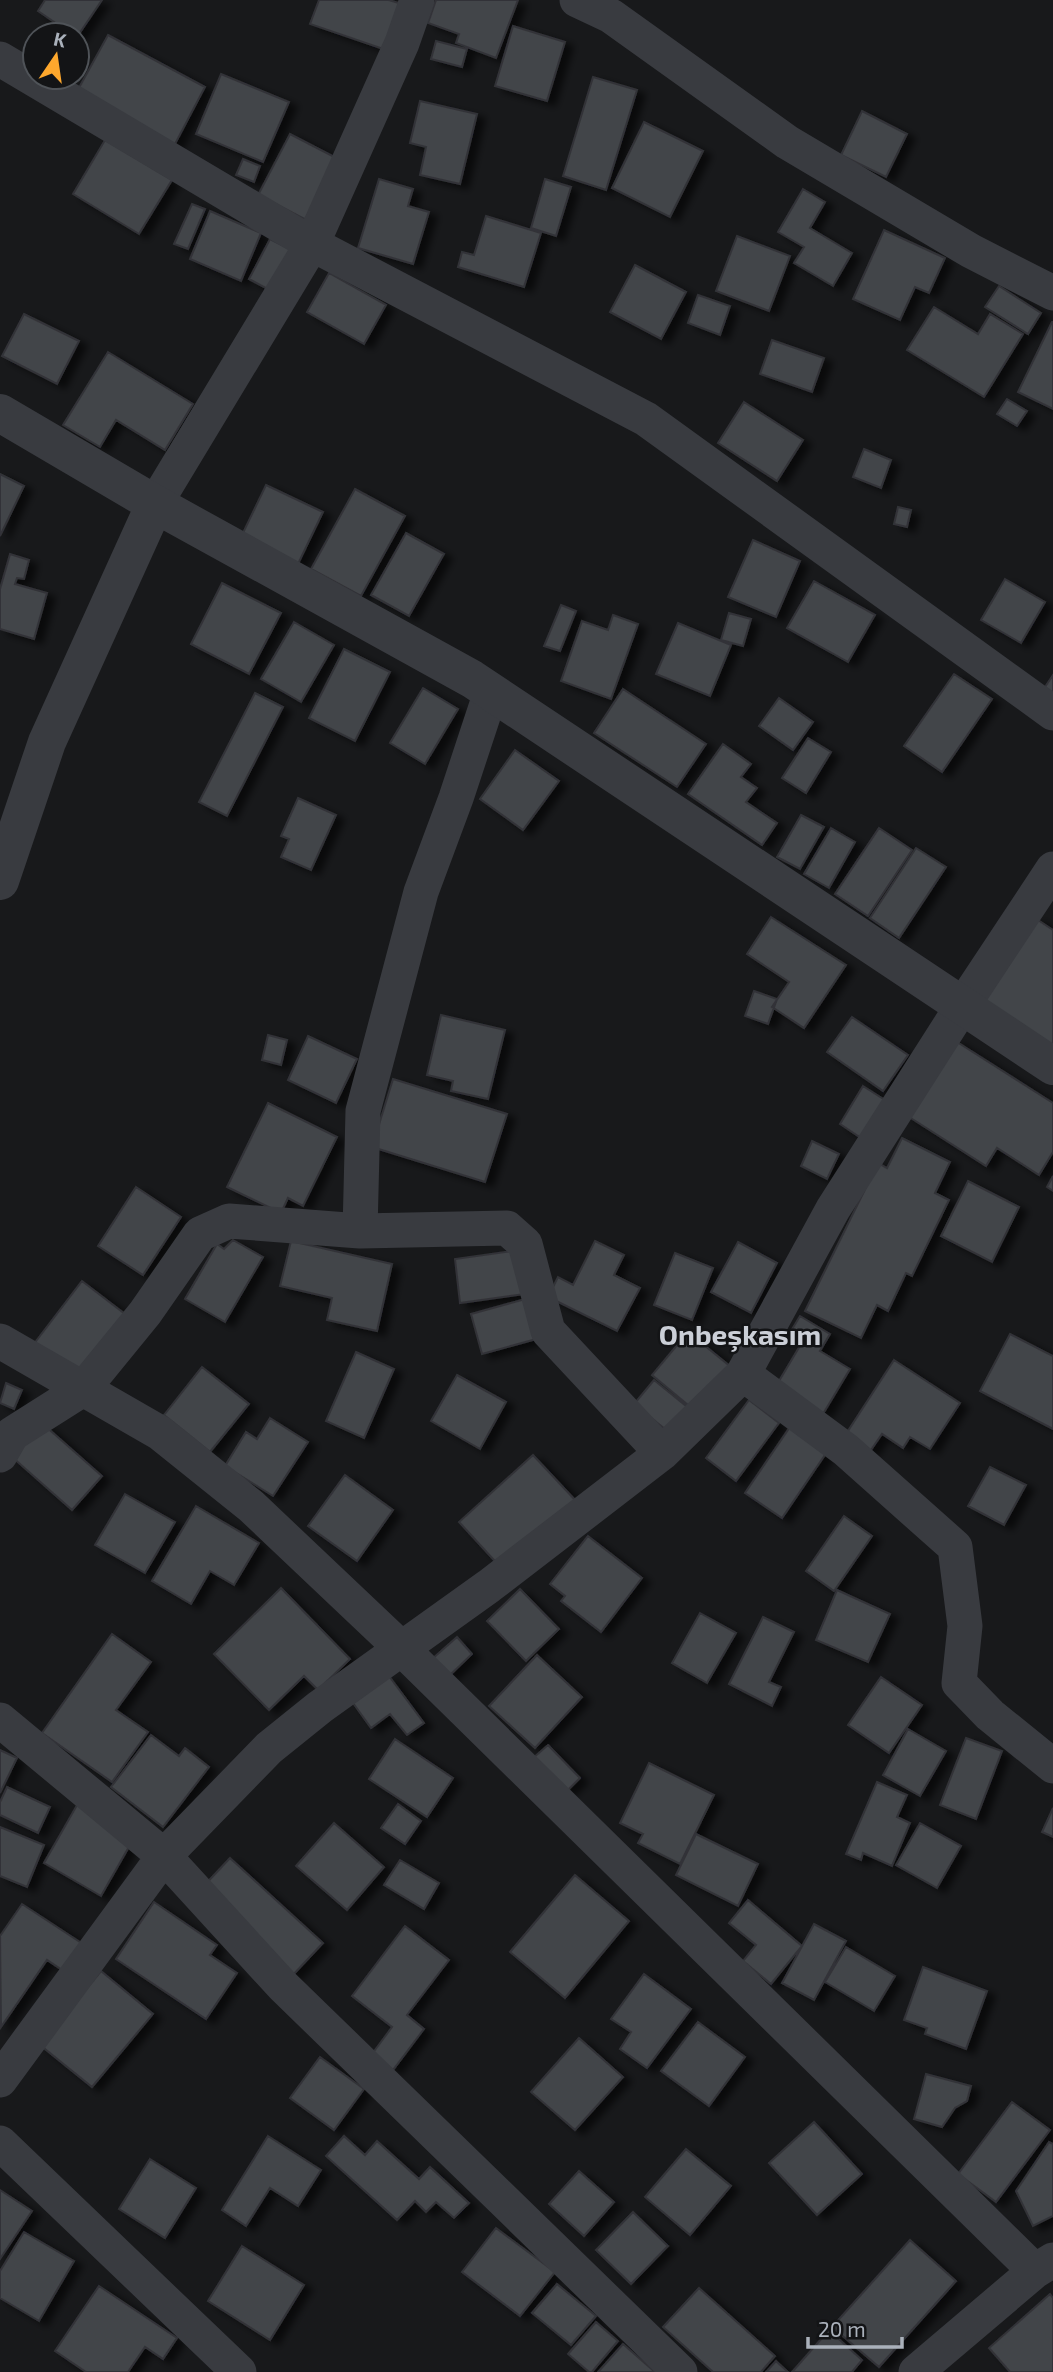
<svg xmlns="http://www.w3.org/2000/svg" width="1053" height="2372" font-family="'Exo 2',sans-serif">
  <style>
    .building { fill: #424448; stroke: #323337; stroke-width: 2; filter: url(#shadow) }
    .lines { fill: none; stroke-linecap: round; stroke-linejoin: round }
    .minor { stroke: #393b40; stroke-width: 35 }
    .tertiary { stroke: #393b40; stroke-width: 38 }
    .labels { text-anchor: middle; stroke-width: 5; stroke-linejoin: round; paint-order: stroke }
    .district-label { font-size: 28px; font-weight: bold; fill: #cbcfd7; stroke: #131416 }
  </style>
  <defs>
    <filter id="shadow"><feDropShadow dx="8" dy="4.5" stdDeviation="3.5" flood-color="#0009"/></filter>
  </defs>
  <rect width="100%" height="100%" fill="#18191b"/>
  <path class="building" d="M 45,0 L 102,0 L 77,37 L 77,35 L 73,35 L 38,11 Z
    M 319,0 L 389,0 L 405,5 L 389,51 L 310,24 Z
    M 436,0 L 518,0 L 496,58 L 456,43 L 459,34 L 428,23 Z
    M 513,26 L 565,42 L 547,101 L 495,86 Z
    M 108,35 L 205,87 L 174,146 L 76,93 Z
    M 436,41 L 467,49 L 462,67 L 431,59 Z
    M 221,74 L 289,102 L 263,162 L 196,134 Z
    M 593,77 L 637,90 L 606,190 L 563,176 Z
    M 420,101 L 477,114 L 460,184 L 420,175 L 426,147 L 410,143 Z
    M 862,111 L 907,134 L 886,177 L 841,155 Z
    M 644,122 L 703,151 L 670,217 L 612,188 Z
    M 290,134 L 346,163 L 314,224 L 258,195 Z
    M 105,140 L 172,180 L 139,234 L 73,194 Z
    M 243,159 L 260,166 L 254,182 L 236,175 Z
    M 379,179 L 413,189 L 408,206 L 429,212 L 413,264 L 358,248 Z
    M 545,179 L 571,187 L 556,236 L 531,228 Z
    M 803,189 L 825,202 L 810,228 L 852,253 L 833,286 L 794,263 L 804,247 L 778,232 Z
    M 192,204 L 205,209 L 188,249 L 174,244 Z
    M 210,211 L 261,233 L 241,281 L 190,259 Z
    M 486,216 L 541,233 L 524,287 L 458,267 L 462,252 L 474,255 Z
    M 884,230 L 945,258 L 929,293 L 915,287 L 900,320 L 853,299 Z
    M 737,236 L 790,256 L 769,311 L 716,291 Z
    M 270,239 L 292,250 L 271,291 L 249,279 Z
    M 635,265 L 686,292 L 661,339 L 610,312 Z
    M 329,273 L 386,305 L 364,344 L 307,312 Z
    M 999,286 L 1041,313 L 1028,334 L 985,307 Z
    M 698,295 L 730,306 L 720,335 L 688,323 Z
    M 934,307 L 978,334 L 990,314 L 1023,334 L 984,397 L 907,350 Z
    M 24,314 L 79,341 L 57,384 L 2,356 Z
    M 1052,322 L 1053,322 L 1053,409 L 1018,392 Z
    M 772,340 L 824,358 L 812,392 L 760,374 Z
    M 108,352 L 193,404 L 165,450 L 116,420 L 100,447 L 63,425 Z
    M 1007,399 L 1027,411 L 1017,426 L 997,414 Z
    M 744,402 L 803,440 L 777,481 L 718,443 Z
    M 864,449 L 891,460 L 881,488 L 853,477 Z
    M 0,474 L 24,486 L 0,536 Z
    M 266,485 L 323,512 L 298,564 L 241,537 Z
    M 355,489 L 405,516 L 361,596 L 311,569 Z
    M 898,507 L 911,510 L 907,527 L 894,524 Z
    M 406,533 L 444,554 L 409,616 L 371,595 Z
    M 753,540 L 800,561 L 776,617 L 728,597 Z
    M 10,554 L 29,560 L 24,579 L 17,578 L 15,584 L 47,593 L 34,639 L 0,629 L 0,589 Z
    M 1005,579 L 1045,602 L 1021,643 L 981,620 Z
    M 814,581 L 875,615 L 848,662 L 787,628 Z
    M 222,583 L 281,613 L 249,674 L 191,644 Z
    M 561,605 L 576,611 L 560,651 L 544,646 Z
    M 729,613 L 751,619 L 743,646 L 721,640 Z
    M 613,615 L 638,624 L 611,699 L 561,681 L 582,621 L 608,630 Z
    M 294,622 L 334,645 L 301,702 L 261,679 Z
    M 678,623 L 731,645 L 710,696 L 656,674 Z
    M 344,649 L 390,672 L 355,741 L 309,718 Z
    M 954,674 L 992,699 L 942,772 L 904,746 Z
    M 1053,675 L 1053,693 L 1045,687 Z
    M 423,688 L 458,709 L 425,764 L 390,743 Z
    M 623,689 L 706,744 L 677,787 L 594,733 Z
    M 255,693 L 283,707 L 227,816 L 199,802 Z
    M 779,698 L 813,722 L 793,750 L 759,726 Z
    M 808,738 L 831,752 L 806,793 L 782,778 Z
    M 723,744 L 751,764 L 741,777 L 757,788 L 746,802 L 777,823 L 762,845 L 688,794 Z
    M 515,750 L 559,781 L 523,830 L 480,799 Z
    M 298,798 L 336,815 L 311,870 L 281,857 L 289,839 L 281,836 Z
    M 801,815 L 824,827 L 800,869 L 777,857 Z
    M 831,828 L 855,842 L 829,888 L 804,874 Z
    M 879,828 L 912,850 L 868,916 L 835,894 Z
    M 916,848 L 946,867 L 899,938 L 870,918 Z
    M 771,917 L 846,965 L 804,1028 L 772,1007 L 789,982 L 747,954 Z
    M 1035,918 L 1053,930 L 1053,1048 L 980,998 Z
    M 754,991 L 777,999 L 768,1024 L 745,1016 Z
    M 441,1015 L 505,1030 L 488,1099 L 451,1091 L 453,1081 L 427,1075 Z
    M 852,1017 L 908,1055 L 883,1091 L 827,1052 Z
    M 268,1035 L 287,1040 L 281,1065 L 262,1060 Z
    M 308,1036 L 357,1059 L 336,1103 L 288,1080 Z
    M 954,1040 L 1053,1103 L 1053,1152 L 1039,1175 L 997,1148 L 986,1166 L 906,1115 Z
    M 393,1079 L 507,1114 L 485,1182 L 372,1147 Z
    M 863,1086 L 885,1100 L 861,1138 L 840,1124 Z
    M 268,1103 L 337,1137 L 303,1206 L 288,1198 L 281,1213 L 227,1187 Z
    M 902,1138 L 950,1162 L 935,1193 L 949,1200 L 912,1276 L 906,1273 L 888,1311 L 877,1305 L 861,1338 L 805,1311 L 878,1163 L 887,1168 Z
    M 812,1141 L 839,1154 L 827,1179 L 801,1166 Z
    M 1053,1176 L 1053,1191 L 1047,1187 Z
    M 968,1181 L 1019,1207 L 992,1262 L 941,1236 Z
    M 136,1187 L 181,1217 L 143,1275 L 98,1246 Z
    M 233,1240 L 263,1257 L 225,1322 L 185,1299 L 217,1244 L 224,1249 Z
    M 291,1241 L 392,1264 L 377,1331 L 327,1320 L 332,1298 L 280,1286 Z
    M 595,1241 L 624,1255 L 614,1275 L 640,1288 L 617,1331 L 548,1297 L 558,1277 L 573,1285 Z
    M 738,1242 L 777,1263 L 751,1313 L 711,1292 Z
    M 520,1250 L 525,1294 L 460,1303 L 455,1259 Z
    M 675,1253 L 713,1268 L 692,1320 L 654,1305 Z
    M 82,1281 L 125,1314 L 76,1378 L 33,1345 Z
    M 529,1298 L 540,1338 L 482,1354 L 471,1314 Z
    M 800,1316 L 830,1334 L 820,1351 L 850,1369 L 823,1414 L 776,1386 L 801,1344 L 788,1336 Z
    M 688,1332 L 731,1367 L 694,1410 L 652,1375 Z
    M 1010,1334 L 1053,1356 L 1053,1429 L 980,1391 Z
    M 356,1352 L 394,1369 L 364,1438 L 326,1421 Z
    M 894,1360 L 960,1403 L 930,1449 L 910,1437 L 903,1448 L 882,1434 L 869,1453 L 844,1437 Z
    M 202,1367 L 249,1404 L 210,1452 L 164,1415 Z
    M 457,1375 L 506,1402 L 480,1449 L 431,1421 Z
    M 654,1380 L 691,1410 L 671,1434 L 634,1404 Z
    M 6,1383 L 22,1390 L 14,1409 L 0,1403 Z
    M 749,1400 L 779,1423 L 736,1481 L 706,1458 Z
    M 270,1418 L 308,1442 L 273,1496 L 225,1466 L 246,1432 L 257,1439 Z
    M 43,1424 L 102,1476 L 72,1510 L 12,1457 Z
    M 792,1424 L 829,1449 L 782,1518 L 745,1493 Z
    M 533,1455 L 577,1502 L 503,1570 L 459,1522 Z
    M 990,1467 L 1026,1485 L 1004,1525 L 968,1506 Z
    M 345,1475 L 393,1510 L 357,1561 L 308,1526 Z
    M 125,1494 L 175,1522 L 145,1573 L 95,1545 Z
    M 196,1506 L 259,1543 L 234,1585 L 210,1571 L 191,1604 L 152,1581 Z
    M 844,1516 L 872,1536 L 834,1591 L 806,1571 Z
    M 588,1536 L 642,1578 L 601,1632 L 561,1601 L 565,1596 L 550,1584 Z
    M 281,1588 L 350,1659 L 318,1690 L 304,1676 L 269,1710 L 214,1654 Z
    M 520,1589 L 559,1629 L 526,1661 L 487,1621 Z
    M 837,1590 L 890,1614 L 868,1662 L 816,1640 Z
    M 700,1613 L 736,1633 L 707,1683 L 672,1663 Z
    M 763,1617 L 794,1632 L 769,1682 L 781,1687 L 772,1706 L 729,1684 Z
    M 112,1634 L 151,1662 L 116,1710 L 148,1732 L 112,1782 L 42,1733 Z
    M 457,1637 L 472,1654 L 448,1677 L 432,1659 Z
    M 537,1655 L 582,1697 L 535,1748 L 489,1706 Z
    M 389,1676 L 424,1723 L 407,1735 L 390,1714 L 371,1728 L 353,1703 Z
    M 881,1677 L 922,1705 L 889,1753 L 848,1725 Z
    M 908,1729 L 946,1751 L 920,1796 L 883,1775 Z
    M 151,1735 L 179,1756 L 185,1748 L 209,1767 L 163,1827 L 111,1787 Z
    M 966,1738 L 1002,1751 L 976,1819 L 940,1805 Z
    M 395,1739 L 453,1778 L 427,1817 L 369,1779 Z
    M 548,1745 L 580,1778 L 566,1792 L 533,1758 Z
    M 0,1750 L 17,1758 L 0,1793 Z
    M 649,1763 L 714,1795 L 680,1864 L 638,1843 L 643,1834 L 620,1823 Z
    M 877,1782 L 907,1795 L 897,1817 L 910,1823 L 892,1866 L 863,1853 L 861,1860 L 846,1854 Z
    M 7,1787 L 50,1807 L 38,1833 L 0,1815 L 0,1802 Z
    M 398,1804 L 421,1821 L 405,1844 L 381,1828 Z
    M 77,1805 L 134,1838 L 101,1896 L 44,1863 Z
    M 1053,1808 L 1053,1837 L 1042,1832 Z
    M 334,1823 L 384,1867 L 347,1910 L 296,1866 Z
    M 920,1823 L 961,1846 L 937,1888 L 896,1865 Z
    M 0,1827 L 44,1845 L 27,1887 L 0,1876 Z
    M 696,1834 L 758,1864 L 738,1906 L 676,1875 Z
    M 230,1858 L 323,1943 L 292,1976 L 199,1891 Z
    M 400,1860 L 439,1883 L 424,1909 L 384,1885 Z
    M 575,1875 L 629,1921 L 565,1998 L 510,1952 Z
    M 748,1900 L 802,1946 L 771,1984 L 743,1961 L 756,1945 L 729,1923 Z
    M 154,1902 L 217,1945 L 210,1955 L 237,1973 L 206,2019 L 116,1959 Z
    M 22,1904 L 86,1946 L 68,1974 L 47,1960 L 1,2027 L 0,1936 Z
    M 814,1924 L 846,1941 L 814,2000 L 782,1983 Z
    M 405,1926 L 449,1960 L 407,2015 L 424,2029 L 393,2070 L 372,2054 L 392,2027 L 352,1996 Z
    M 846,1947 L 895,1976 L 874,2011 L 825,1982 Z
    M 923,1967 L 987,1991 L 966,2049 L 925,2034 L 927,2028 L 904,2020 Z
    M 101,1971 L 153,2014 L 92,2087 L 40,2045 Z
    M 644,1974 L 691,2009 L 647,2068 L 620,2049 L 631,2032 L 611,2019 Z
    M 698,2022 L 745,2057 L 709,2106 L 661,2071 Z
    M 579,2038 L 623,2077 L 575,2130 L 531,2092 Z
    M 320,2057 L 364,2089 L 334,2130 L 290,2098 Z
    M 926,2074 L 971,2086 L 967,2101 L 955,2108 L 942,2127 L 914,2119 Z
    M 1012,2102 L 1050,2130 L 996,2202 L 958,2174 Z
    M 814,2122 L 862,2174 L 817,2215 L 769,2163 Z
    M 268,2136 L 321,2170 L 298,2206 L 270,2188 L 246,2226 L 222,2210 Z
    M 344,2136 L 365,2155 L 377,2141 L 419,2179 L 430,2167 L 469,2203 L 454,2218 L 436,2202 L 426,2212 L 415,2201 L 397,2220 L 326,2156 Z
    M 1049,2142 L 1053,2144 L 1053,2216 L 1033,2226 L 1016,2191 Z
    M 686,2149 L 731,2186 L 690,2235 L 645,2197 Z
    M 150,2159 L 196,2188 L 165,2238 L 119,2209 Z
    M 579,2171 L 614,2202 L 584,2236 L 549,2204 Z
    M 0,2190 L 32,2211 L 0,2259 Z
    M 633,2212 L 668,2246 L 631,2284 L 596,2250 Z
    M 496,2228 L 555,2272 L 520,2316 L 462,2272 Z
    M 24,2232 L 74,2261 L 39,2321 L 0,2298 L 0,2271 Z
    M 910,2240 L 956,2281 L 879,2367 L 832,2327 Z
    M 242,2246 L 304,2285 L 270,2340 L 208,2301 Z
    M 557,2284 L 596,2316 L 571,2345 L 532,2313 Z
    M 99,2286 L 177,2338 L 163,2359 L 145,2347 L 128,2372 L 86,2372 L 55,2351 Z
    M 699,2288 L 775,2356 L 761,2372 L 713,2372 L 663,2327 Z
    M 1050,2294 L 1053,2298 L 1053,2372 L 1010,2372 L 989,2348 Z
    M 596,2322 L 618,2341 L 592,2372 L 589,2372 L 568,2354 Z
    M 829,2330 L 862,2360 L 852,2372 L 792,2372 Z
    M 623,2344 L 655,2372 L 598,2372 Z
    M 776,2361 L 788,2372 L 766,2372 Z"/>
  <g class="lines">
    <path class="minor" d="M 577,0 L 611,16 L 787,142 L 971,251 L 1053,293
      M 0,59 L 312,244 L 646,419 L 1053,713
      M 155,504 L 312,244 L 402,43 L 417,0
      M 360,1231 L 363,1111 L 421,892 L 456,798 L 491,692
      M 0,1341 L 160,1433 L 251,1506 L 402,1649 L 1035,2271
      M 743,1374 L 846,1450 L 955,1547 L 965,1626 L 959,1683 L 990,1715 L 1053,1766
      M 0,1455 L 12,1434 L 83,1389 L 145,1313 L 200,1234 L 229,1221 L 360,1231 L 507,1228 L 525,1244 L 548,1331 L 662,1453
      M 0,1720 L 164,1856 L 283,1986 L 680,2372
      M 0,2080 L 164,1856 L 269,1748 L 320,1707 L 489,1586 L 662,1453 L 743,1374 L 833,1209 L 963,1005 L 1053,869
      M 0,2143 L 239,2372
      M 916,2372 L 1035,2271 L 1053,2260"/>
    <path class="tertiary" d="M 0,413 L 155,504 L 472,679 L 1053,1066
      M 0,881 L 47,742 L 155,504"/>
  </g>
  <g class="labels">
    <g class="district-label">
      <text x="740" y="1345">Onbeşkasım</text>
    </g>
  </g>
  <g transform="translate(56 56) rotate(13)"><circle r="33" fill="#131416" stroke="#4f5358" stroke-width="2"/>
  <path d="M0-5L12 26L0 18L-12 26Z" fill="#fea82d"/>
  <text y="-10" font-size="19" font-weight="bold" text-anchor="middle" fill="#aab1bb">K</text>
  </g>
  <path d="M808 2337v10h94v-10" fill="none" stroke="#aab1bb" stroke-width="3.5"/>
  <text x="818" y="2337" font-size="21" fill="#aab1bb" stroke="#131416" stroke-width="5" paint-order="stroke">20 m</text>
</svg>
